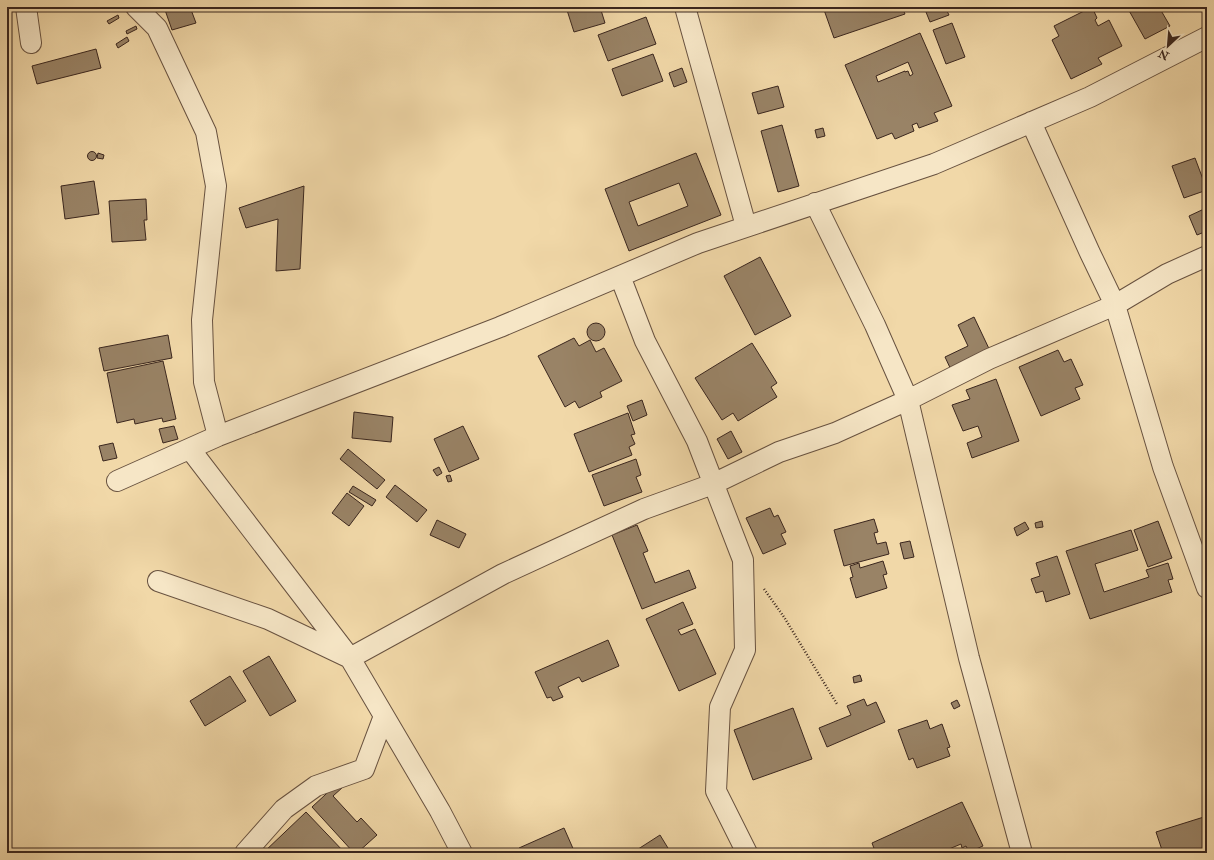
<svg xmlns="http://www.w3.org/2000/svg" width="1214" height="860" font-family="'IM FELL Double Pica',serif">
  <style>
    .building { fill: #998366; stroke: #3a261e; fill-rule: evenodd }
    .lines { fill: none; stroke-linecap: round; stroke-linejoin: round }
    .minor-casing { stroke: #685240; stroke-width: 22 }
    .path { stroke: #3a261e; stroke-width: 2.5; stroke-dasharray: 1 2; stroke-linecap: butt }
    .minor { stroke: #f6e6c6; stroke-width: 20 }
  </style>
  <rect width="100%" height="100%" fill="#f1d8a8"/>
  <filter id="stains"><feTurbulence type="fractalNoise" baseFrequency=".005" numOctaves="4"/><feColorMatrix values="0 0 0 0 .2 0 0 0 0 .09 0 0 0 0 .02 0 0 0 .5 -.17"/></filter>
  <radialGradient id="worn" r=".72"><stop offset=".6" stop-color="#630" stop-opacity="0"/><stop offset="1" stop-color="#630" stop-opacity=".3"/></radialGradient>
  <path class="building" d="M 164,7 L 192,7 L 190,7 L 196,23 L 172,30 Z
    M 566,7 L 600,7 L 605,23 L 574,32 Z
    M 823,7 L 902,7 L 905,14 L 834,38 Z
    M 924,7 L 945,7 L 949,15 L 930,22 Z
    M 1092,7 L 1097,18 L 1095,20 L 1098,26 L 1109,20 L 1122,46 L 1098,58 L 1102,64 L 1071,79 L 1052,40 L 1059,36 L 1054,26 Z
    M 1127,7 L 1159,7 L 1170,26 L 1145,39 Z
    M 118,15 L 119,18 L 109,24 L 107,21 Z
    M 646,17 L 656,44 L 608,61 L 598,35 Z
    M 952,23 L 965,57 L 946,64 L 933,30 Z
    M 136,26 L 137,29 L 127,34 L 126,31 Z
    M 920,33 L 952,106 L 934,113 L 938,121 L 919,128 L 917,123 L 912,125 L 914,131 L 895,139 L 892,133 L 877,139 L 845,65 ZM 908,62 L 913,74 L 910,76 L 908,71 L 905,72 L 905,71 L 878,82 L 876,76 Z
    M 127,37 L 129,41 L 118,48 L 116,44 Z
    M 96,49 L 101,68 L 37,84 L 32,66 Z
    M 653,54 L 663,81 L 622,96 L 612,69 Z
    M 682,68 L 687,82 L 674,87 L 669,73 Z
    M 778,86 L 784,107 L 758,114 L 752,93 Z
    M 782,125 L 799,186 L 778,192 L 761,131 Z
    M 823,128 L 825,136 L 817,138 L 815,130 Z
    M87.5 156a4.5 4.5 0 1 1 9 0a4.5 4.5 0 1 1-9 0Z
    M 98,153 L 104,155 L 103,159 L 97,158 Z
    M 696,153 L 721,215 L 629,251 L 605,189 ZM 679,183 L 688,206 L 638,226 L 629,202 Z
    M 1195,158 L 1207,190 L 1184,198 L 1172,166 Z
    M 94,181 L 99,214 L 65,219 L 61,186 Z
    M 304,186 L 300,269 L 276,271 L 278,219 L 246,228 L 239,208 Z
    M 146,199 L 147,220 L 144,220 L 146,240 L 112,242 L 109,201 Z
    M 1204,209 L 1207,216 L 1207,231 L 1197,235 L 1189,216 Z
    M 760,257 L 791,316 L 755,335 L 724,276 Z
    M 974,317 L 992,355 L 953,374 L 945,357 L 968,346 L 958,325 Z
    M587 332a9 9 0 1 1 18 0a9 9 0 1 1-18 0Z
    M 168,335 L 172,358 L 104,371 L 99,348 Z
    M 574,338 L 579,346 L 590,340 L 596,352 L 604,348 L 622,381 L 600,392 L 602,397 L 579,408 L 575,401 L 565,407 L 538,356 Z
    M 752,343 L 777,383 L 771,387 L 777,397 L 738,421 L 733,413 L 722,420 L 695,378 Z
    M 1058,350 L 1064,362 L 1071,359 L 1083,385 L 1075,388 L 1080,399 L 1041,416 L 1019,367 Z
    M 163,361 L 176,419 L 163,422 L 162,418 L 135,424 L 134,419 L 117,423 L 107,373 Z
    M 996,379 L 1019,441 L 972,458 L 967,443 L 982,437 L 978,426 L 963,431 L 952,405 L 970,399 L 966,390 Z
    M 642,400 L 647,415 L 633,421 L 627,406 Z
    M 354,412 L 393,417 L 391,442 L 352,438 Z
    M 628,413 L 635,434 L 631,435 L 635,444 L 629,447 L 632,455 L 589,472 L 574,434 Z
    M 174,426 L 178,439 L 163,443 L 159,429 Z
    M 463,426 L 479,459 L 449,472 L 434,439 Z
    M 731,431 L 742,452 L 728,459 L 717,439 Z
    M 113,443 L 117,458 L 103,461 L 99,446 Z
    M 348,449 L 385,480 L 377,489 L 340,459 Z
    M 636,459 L 641,475 L 636,477 L 642,492 L 604,506 L 592,475 Z
    M 439,467 L 442,473 L 437,476 L 433,470 Z
    M 450,475 L 452,481 L 448,482 L 446,476 Z
    M 395,485 L 427,510 L 417,522 L 386,497 Z
    M 353,486 L 376,500 L 372,506 L 349,492 Z
    M 347,493 L 364,506 L 349,526 L 332,513 Z
    M 770,508 L 774,517 L 778,515 L 786,532 L 781,534 L 786,544 L 763,554 L 746,518 Z
    M 874,519 L 878,532 L 874,533 L 877,544 L 886,542 L 889,554 L 844,566 L 834,530 Z
    M 437,520 L 466,534 L 459,548 L 430,535 Z
    M 1042,521 L 1043,527 L 1036,528 L 1035,523 Z
    M 1158,521 L 1172,558 L 1148,567 L 1134,530 Z
    M 1025,522 L 1029,529 L 1017,536 L 1014,528 Z
    M 637,525 L 648,551 L 643,553 L 655,583 L 689,570 L 696,588 L 642,609 L 612,535 Z
    M 1131,530 L 1138,550 L 1095,564 L 1104,592 L 1149,577 L 1146,570 L 1168,563 L 1173,579 L 1168,580 L 1172,592 L 1090,619 L 1066,551 Z
    M 910,541 L 914,557 L 904,559 L 900,543 Z
    M 1057,556 L 1070,594 L 1046,602 L 1043,591 L 1036,593 L 1031,579 L 1040,576 L 1036,563 Z
    M 883,561 L 887,574 L 883,575 L 887,588 L 856,598 L 850,578 L 853,577 L 850,566 L 859,563 L 860,568 Z
    M 683,602 L 693,624 L 678,630 L 681,635 L 695,629 L 716,674 L 679,691 L 646,619 Z
    M 608,640 L 619,666 L 582,682 L 579,677 L 558,687 L 563,697 L 553,701 L 551,697 L 547,698 L 535,672 Z
    M 269,656 L 296,701 L 270,716 L 243,671 Z
    M 860,675 L 862,681 L 854,683 L 853,677 Z
    M 230,676 L 246,701 L 205,726 L 190,701 Z
    M 864,699 L 867,706 L 876,702 L 885,722 L 827,747 L 819,728 L 851,715 L 847,706 Z
    M 957,700 L 960,706 L 954,709 L 951,703 Z
    M 793,708 L 812,759 L 753,780 L 734,730 Z
    M 927,720 L 930,729 L 942,724 L 950,747 L 947,748 L 950,756 L 917,768 L 913,758 L 909,760 L 898,730 Z
    M 339,782 L 343,787 L 333,796 L 357,822 L 361,818 L 377,835 L 357,853 L 354,853 L 312,807 Z
    M 962,802 L 983,846 L 969,852 L 966,846 L 962,848 L 961,844 L 949,849 L 951,853 L 870,853 L 875,851 L 872,843 Z
    M 306,812 L 345,853 L 263,853 Z
    M 1207,816 L 1207,853 L 1163,853 L 1156,832 Z
    M 564,828 L 575,853 L 521,853 L 519,848 Z
    M 660,835 L 671,853 L 632,853 Z"/>
  <g class="lines">
    <g class="minor-casing">
      <path id="minor" d="M 26,7 L 31,43
        M 136,7 L 157,28 L 206,132 L 216,186 L 202,320 L 204,382 L 218,436
        M 685,7 L 746,226
        M 1031,122 L 1090,253 L 1115,305 L 1163,467 L 1207,588
        M 815,203 L 875,325 L 908,400 L 969,658 L 1022,853
        M 620,276 L 645,341 L 697,441 L 743,560 L 745,650 L 720,707 L 716,791 L 747,853
        M 190,449 L 350,658 L 440,811 L 462,853
        M 117,481 L 218,436 L 500,327 L 698,243 L 934,164 L 1090,97 L 1207,37
        M 158,581 L 268,619 L 350,658 L 503,574 L 644,509 L 713,484 L 779,452 L 835,433 L 908,400 L 989,359 L 1115,305 L 1167,274 L 1207,256
        M 245,853 L 284,809 L 316,786 L 364,769 L 384,716"/>
    </g>
    <path class="path" d="M 764,589 L 784,617 L 837,704"/>
    <use href="#minor" class="minor"/>
  </g>
  <rect width="1214" height="860" fill="none" stroke="#f1d8a8" stroke-width="24"/>
  <rect x="8" y="8" width="1198" height="844" fill="none" stroke="#3a261e" stroke-width="2"/>
  <rect x="12" y="12" width="1190" height="836" fill="none" stroke="#3a261e"/>
  <g transform="translate(1168 46) rotate(206)" stroke="#f6e6c6" stroke-width="3" paint-order="stroke">
  <path d="M0-3L7 15L0 10L-7 15Z" fill="#3a261e"/>
  <text y="-6" font-size="11" font-weight="bold" text-anchor="middle" fill="#3a261e">N</text>
  </g>
  <rect width="100%" height="100%" filter="url(#stains)"/>
  <rect width="100%" height="100%" fill="url(#worn)"/>
</svg>
